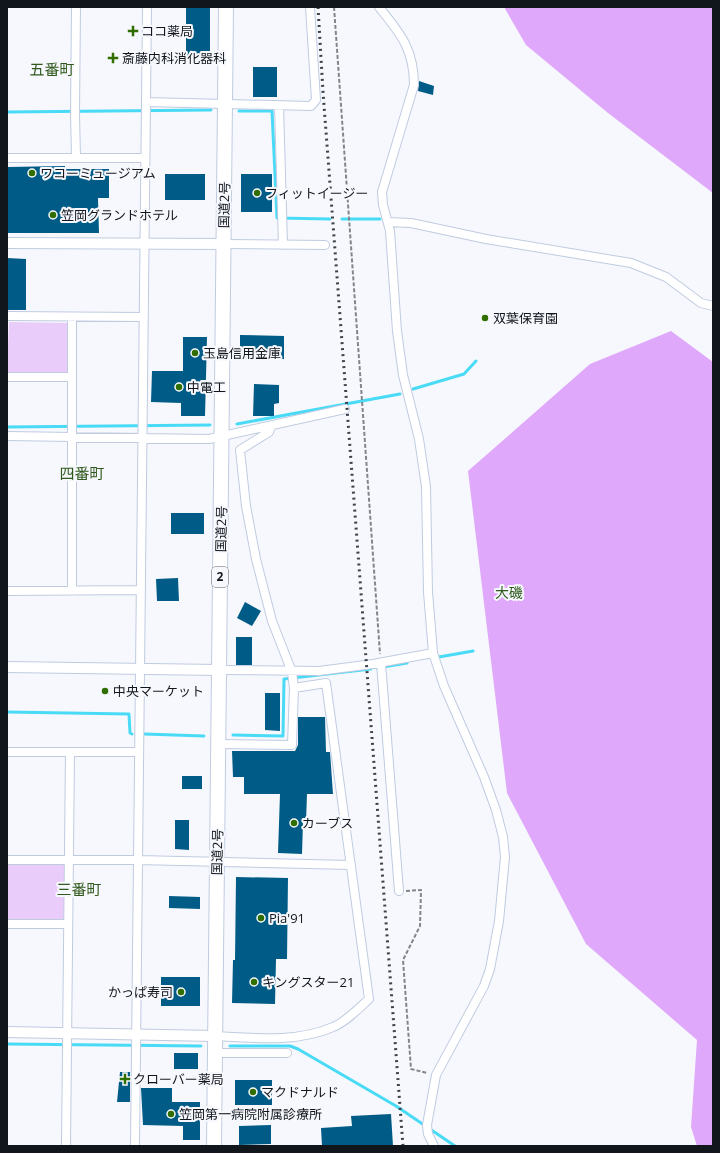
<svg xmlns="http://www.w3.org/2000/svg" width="720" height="1153" font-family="'Open Sans','Noto Sans JP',sans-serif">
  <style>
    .green { fill: #eaccfa }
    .forest { fill: #dfa8fa }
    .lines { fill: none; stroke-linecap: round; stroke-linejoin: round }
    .stream { stroke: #49dbf6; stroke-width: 3 }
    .building { fill: #005c86 }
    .minor-casing { stroke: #c0cbe0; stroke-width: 10 }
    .tertiary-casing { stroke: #c0cbe0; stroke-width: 12 }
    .trunk-casing { stroke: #c0cbe0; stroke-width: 16 }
    .path { stroke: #82858b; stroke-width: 2; stroke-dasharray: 4 2; stroke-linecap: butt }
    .minor { stroke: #fff; stroke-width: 8 }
    .tertiary { stroke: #fff; stroke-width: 10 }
    .trunk { stroke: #fff; stroke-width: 14 }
    .rail { stroke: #3e4249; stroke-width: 3; stroke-dasharray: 2 4; stroke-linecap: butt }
    .poi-dot { fill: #306e00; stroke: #f6f8fd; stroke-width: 1.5 }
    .labels { text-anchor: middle; stroke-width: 4; stroke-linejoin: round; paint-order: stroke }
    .shield { fill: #f6f8fd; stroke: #565960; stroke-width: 1 }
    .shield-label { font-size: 12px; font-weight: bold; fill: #11151c }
    .poi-label { font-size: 13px; fill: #11151c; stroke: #f6f8fd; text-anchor: start }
    .street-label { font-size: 13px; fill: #11151c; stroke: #f6f8fd }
    .neighbourhood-label { font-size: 14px; fill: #31591d; stroke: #f6f8fd }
    .quarter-label { font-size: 15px; fill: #31591d; stroke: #f6f8fd }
  </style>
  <rect width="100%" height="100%" fill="#f6f8fd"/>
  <path class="green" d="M 9,322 L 68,323 L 67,373 L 9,374 L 7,370 Z
    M 7,860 L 69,861 L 68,924 L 7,924 Z"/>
  <path class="forest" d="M 504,7 L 713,7 L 713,193 L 608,113 L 526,45 Z
    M 671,331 L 713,362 L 713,1146 L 697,1146 L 691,1127 L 697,1040 L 586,944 L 507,793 L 468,471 L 590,364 Z"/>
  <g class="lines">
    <path class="stream" d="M 239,111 L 272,111 L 277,218 L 330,219
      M 7,112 L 211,110
      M 342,219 L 380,219
      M 413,389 L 464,374 L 476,361
      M 237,424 L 400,394
      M 7,427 L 210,425
      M 439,657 L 473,651
      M 377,668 L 407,663
      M 7,712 L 129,714 L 130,733 L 132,734
      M 144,734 L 204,736
      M 233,735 L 283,736 L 284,679 L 371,669
      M 7,1044 L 201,1046
      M 230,1046 L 290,1046 L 298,1049 L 396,1106 L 455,1146"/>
  </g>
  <path class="building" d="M 186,7 L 210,7 L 210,57 L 186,56 Z
    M 253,67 L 277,67 L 277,97 L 253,97 Z
    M 419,81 L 434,86 L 433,95 L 418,91 Z
    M 65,166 L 65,169 L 109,169 L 109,198 L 98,198 L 99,233 L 7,233 L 7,167 Z
    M 165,174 L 205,174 L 205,200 L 165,200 Z
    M 241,174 L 272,174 L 272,212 L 241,212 Z
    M 7,258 L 26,259 L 26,310 L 7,310 Z
    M 240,335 L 284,336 L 284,359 L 240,359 Z
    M 183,337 L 207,337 L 205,416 L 181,416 L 181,403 L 151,402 L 152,371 L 183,371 Z
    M 254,384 L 279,385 L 279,403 L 274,404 L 274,416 L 253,416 Z
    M 171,513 L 204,513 L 204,534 L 171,534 Z
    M 178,578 L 179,601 L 157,601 L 156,579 Z
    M 245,602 L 261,611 L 252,626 L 237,618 Z
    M 236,637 L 252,637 L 252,665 L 236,665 Z
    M 265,693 L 280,693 L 280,731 L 265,730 Z
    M 298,717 L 325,717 L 326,752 L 330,752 L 333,794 L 307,794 L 306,822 L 303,822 L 302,854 L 278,853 L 280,794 L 244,794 L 244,777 L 233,777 L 232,751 L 295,751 L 298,745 Z
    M 182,776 L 202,776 L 202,789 L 182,789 Z
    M 175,820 L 189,820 L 189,850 L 175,849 Z
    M 236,877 L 288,878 L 287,959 L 276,959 L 275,1004 L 232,1003 L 233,960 L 235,960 Z
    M 169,896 L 200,897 L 200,909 L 169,908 Z
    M 161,977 L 200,977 L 200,1006 L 161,1006 Z
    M 174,1053 L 198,1053 L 198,1069 L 174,1069 Z
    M 120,1072 L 130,1072 L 130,1102 L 117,1102 Z
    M 235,1080 L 272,1080 L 272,1105 L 235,1105 Z
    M 141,1088 L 172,1088 L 172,1102 L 200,1102 L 200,1140 L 183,1140 L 183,1126 L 143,1125 Z
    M 391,1114 L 393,1146 L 322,1146 L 321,1128 L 352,1126 L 351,1116 Z
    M 271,1125 L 271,1144 L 239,1145 L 239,1126 Z"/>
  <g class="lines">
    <g class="minor-casing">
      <path id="minor" d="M 76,7 L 75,114 L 76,157
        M 379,7 C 400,33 414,49 414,85 L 382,192 L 383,205 L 390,231 L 397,331 L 403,375 L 419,439 L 426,487 L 428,592 L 433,653 L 444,686 L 484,777 L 496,810 L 503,837 L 505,857 L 499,921 L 490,969 L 484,986 L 436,1075 L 427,1125 L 428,1134 L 434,1146
        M 146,102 L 311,106 L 316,100 L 310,7
        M 279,106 L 283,245
        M 7,158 L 145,158
        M 388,222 L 411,223 L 486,239 L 631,263 L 666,277 L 701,303 L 713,306
        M 223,244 L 325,245
        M 7,316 L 144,317
        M 72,317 L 72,591
        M 7,377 L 72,377
        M 7,436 L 209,439 L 345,409
        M 7,591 L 141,590
        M 381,663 L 399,891
        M 219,670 L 319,671 L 373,664 L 433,653
        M 219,744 L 292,745 L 294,688 L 292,672 L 272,621 L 256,559 L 246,506 L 240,450 L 269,432 L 271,426
        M 7,752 L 139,752
        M 7,860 L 138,860 L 351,865
        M 7,924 L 68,924
        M 215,1036 C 253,1038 297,1043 333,1027 C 346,1022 359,1008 369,999 L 326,683 L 294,688
        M 215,1053 L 287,1053
        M 66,1146 L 70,752
        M 135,1146 L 147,7"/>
    </g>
    <g class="tertiary-casing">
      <path id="tertiary" d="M 7,243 L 223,244
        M 7,667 L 219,670
        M 7,1032 L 215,1036"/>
    </g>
    <g class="trunk-casing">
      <path id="trunk" d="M 214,1146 L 226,7"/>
    </g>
    <path class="path" d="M 334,7 L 380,654
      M 406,891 L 421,890 L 420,926 L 403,960 L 411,1069 L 427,1073"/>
    <use href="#minor" class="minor"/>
    <use href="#tertiary" class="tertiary"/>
    <use href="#trunk" class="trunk"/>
    <path class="rail" d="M 318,7 L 323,92 L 403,1146"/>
  </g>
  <g class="poi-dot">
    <path d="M131 25h4v4h4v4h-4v4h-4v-4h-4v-4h4z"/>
    <path d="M111 52h4v4h4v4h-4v4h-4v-4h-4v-4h4z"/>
    <circle cx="32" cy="173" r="4"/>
    <circle cx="257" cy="193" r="4"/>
    <circle cx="53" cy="215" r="4"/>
    <circle cx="485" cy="318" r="4"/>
    <circle cx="195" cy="353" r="4"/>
    <circle cx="179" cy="387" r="4"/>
    <circle cx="105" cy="691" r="4"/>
    <circle cx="294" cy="823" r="4"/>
    <circle cx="261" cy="918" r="4"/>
    <circle cx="254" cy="982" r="4"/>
    <circle cx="181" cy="992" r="4"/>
    <path d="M123 1073h4v4h4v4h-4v4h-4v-4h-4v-4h4z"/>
    <circle cx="253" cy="1092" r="4"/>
    <circle cx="171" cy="1114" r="4"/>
  </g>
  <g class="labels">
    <rect class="shield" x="212" y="567" width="16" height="20" rx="3"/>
    <g class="shield-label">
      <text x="220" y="581">2</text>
    </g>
    <g class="poi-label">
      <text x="141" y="36">ココ薬局</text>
      <text x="122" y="63">斎藤内科消化器科</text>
      <text x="40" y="178">ワコーミュージアム</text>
      <text x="265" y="198">フィットイージー</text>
      <text x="61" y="220">笠岡グランドホテル</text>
      <text x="493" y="323">双葉保育園</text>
      <text x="203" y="358">玉島信用金庫</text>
      <text x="187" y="392">中電工</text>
      <text x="113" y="696">中央マーケット</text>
      <text x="302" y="828">カーブス</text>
      <text x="269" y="923">Pia'91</text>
      <text x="262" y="987">キングスター21</text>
      <text x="173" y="997" text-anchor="end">かっぱ寿司</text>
      <text x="133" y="1084">クローバー薬局</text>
      <text x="261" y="1097">マクドナルド</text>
      <text x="179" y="1119">笠岡第一病院附属診療所</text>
    </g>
    <g class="street-label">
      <text transform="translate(224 205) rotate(-89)" y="5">国道2号</text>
      <text transform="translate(221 529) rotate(-89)" y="5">国道2号</text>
      <text transform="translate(217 852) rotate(-89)" y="5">国道2号</text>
    </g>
    <g class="neighbourhood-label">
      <text x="509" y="598">大磯</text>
    </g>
    <g class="quarter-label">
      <text x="52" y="75">五番町</text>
      <text x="82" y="479">四番町</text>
      <text x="79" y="895">三番町</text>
    </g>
  </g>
  <rect width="720" height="1153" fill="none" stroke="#11151c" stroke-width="16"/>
</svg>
